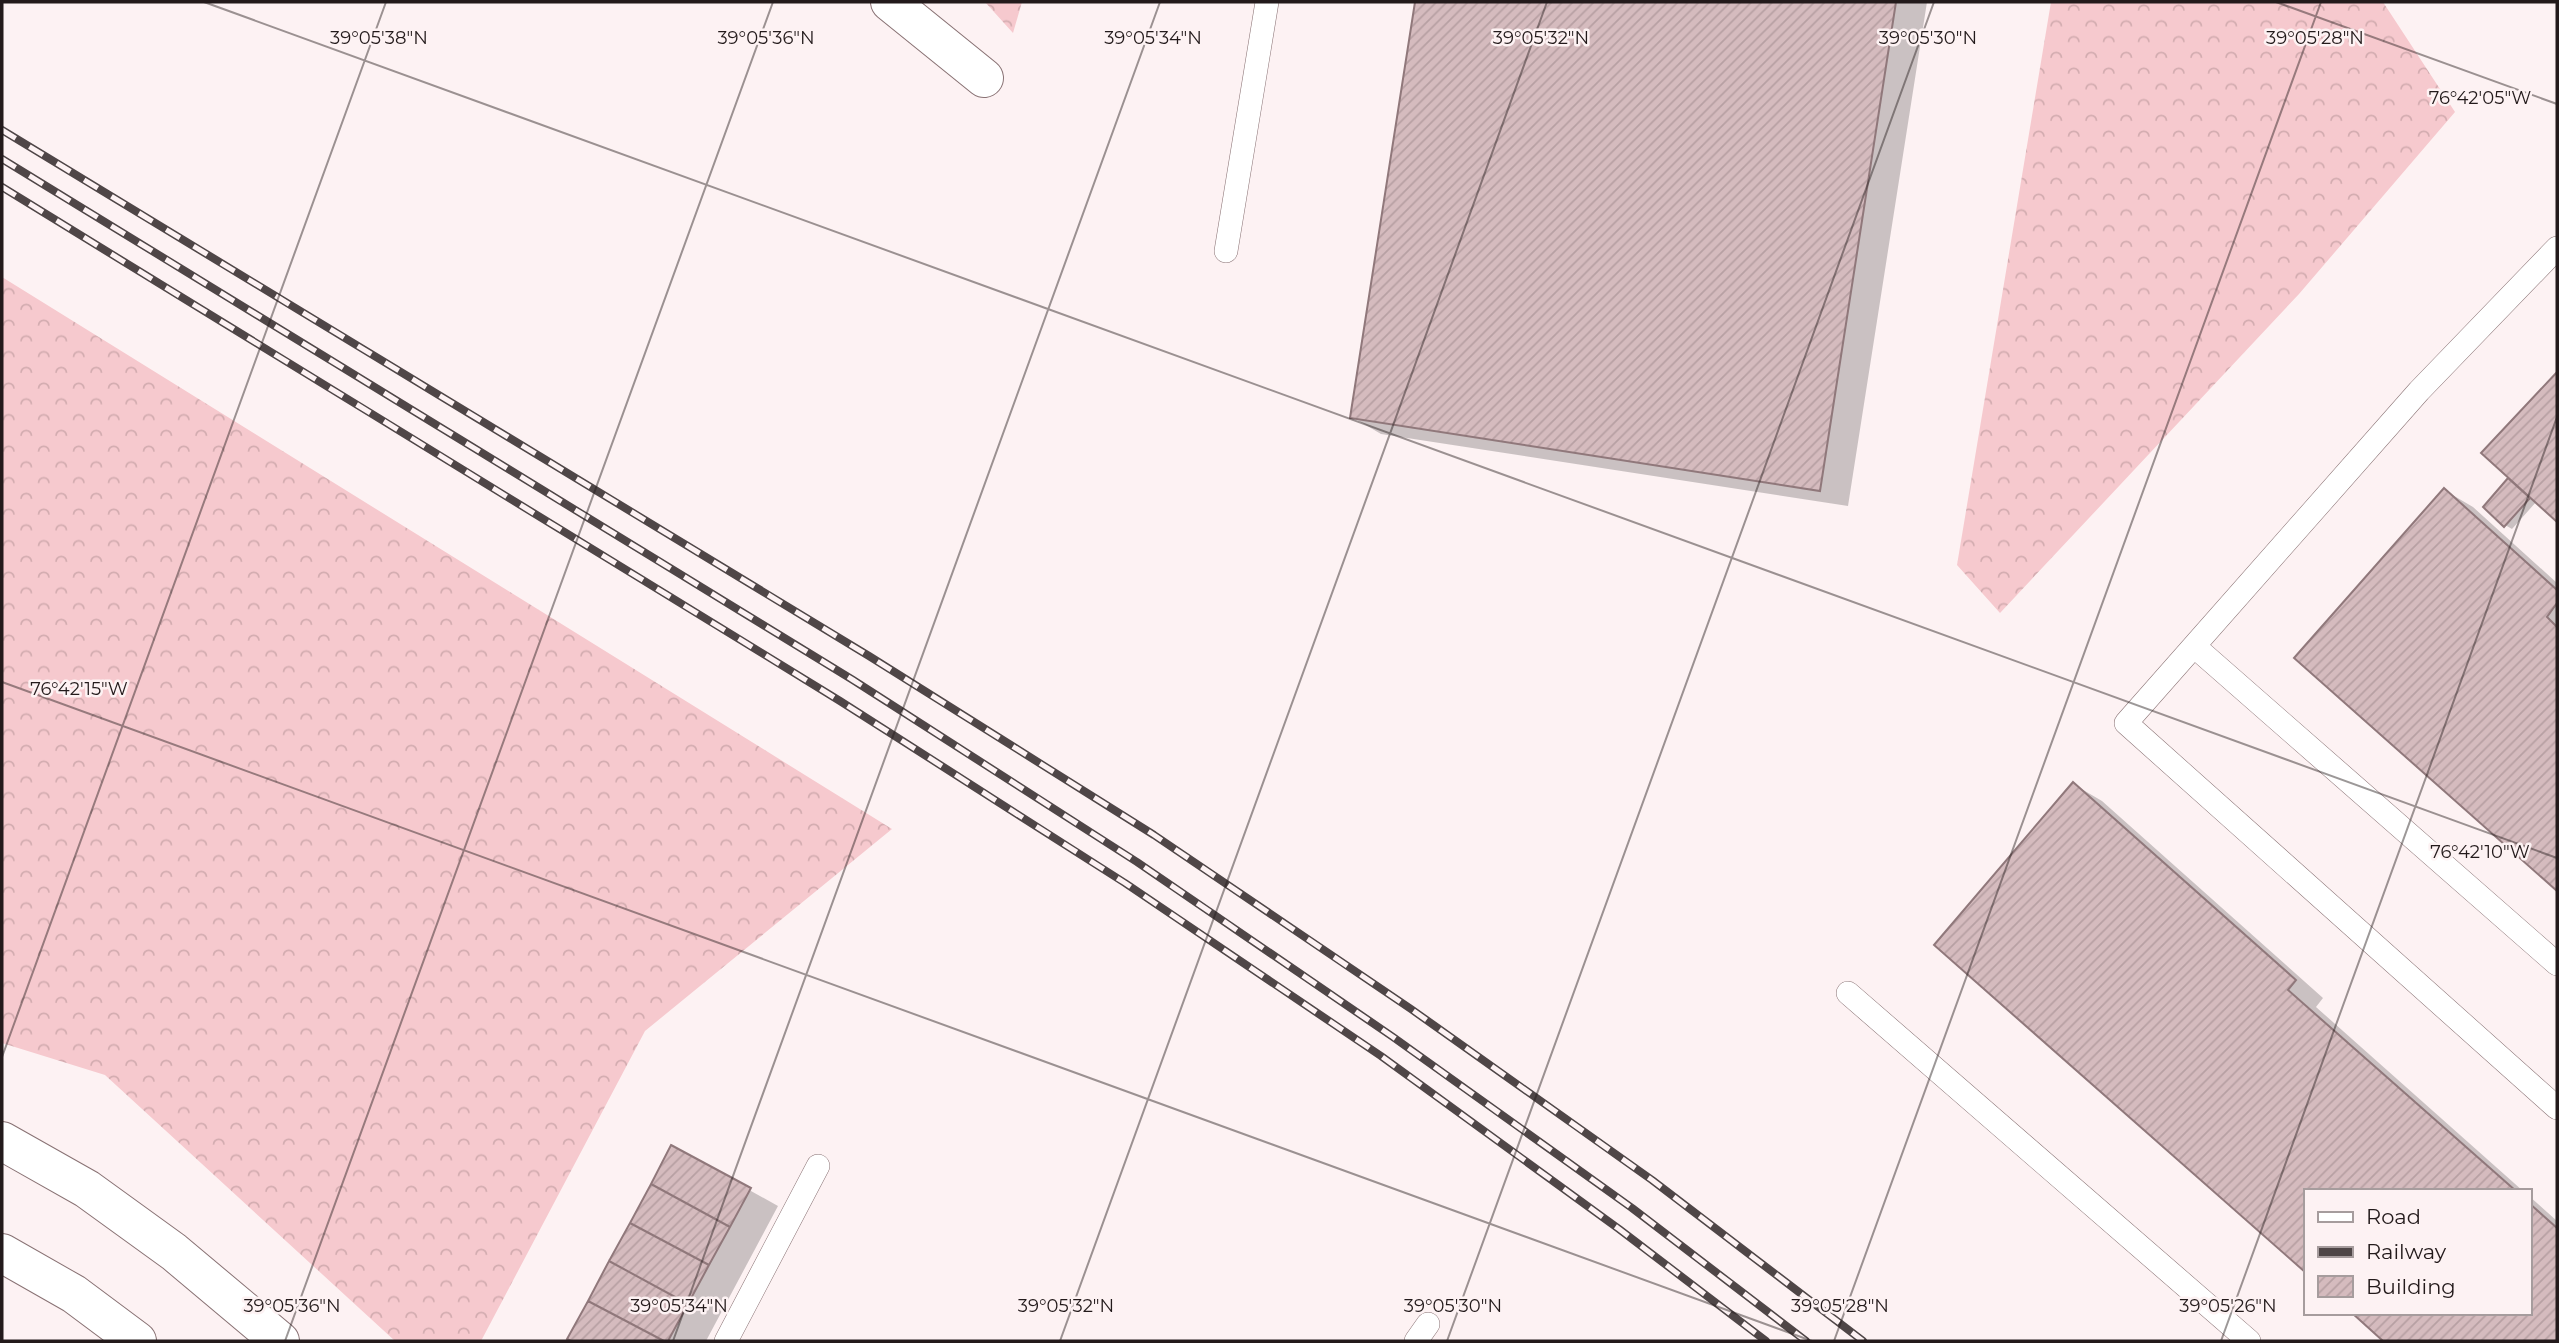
<svg xmlns="http://www.w3.org/2000/svg" width="2559" height="1343" font-family="Montserrat,sans-serif">
  <style>
    .forest { fill: url(#forest-crowns) }
    .shadow { fill: #0003 }
    .building { fill: url(#building-hatch); stroke: #90787b; stroke-width: 2 }
    .lines { fill: none; stroke-linecap: round; stroke-linejoin: round }
    .service-casing { stroke: #897274; stroke-width: 24 }
    .minor-casing { stroke: #897274; stroke-width: 40 }
    .tertiary-casing { stroke: #897274; stroke-width: 40 }
    .service { stroke: #fff; stroke-width: 23 }
    .minor { stroke: #fff; stroke-width: 38 }
    .tertiary { stroke: #fff; stroke-width: 38 }
    .rail-casing { stroke: #4f4647; stroke-width: 8 }
    .rail { stroke: #fdf2f3; stroke-width: 5; stroke-dasharray: 16; stroke-linecap: butt }
    .ticks { fill: none; stroke: #231a1b; stroke-width: 2; stroke-opacity: 0.45 }
    .ticks-label { font-size: 18px; text-anchor: middle; fill: #231a1b; stroke: #fdf2f3; stroke-width: 5; stroke-linejoin: round; paint-order: stroke }
  </style>
  <defs>
    <pattern id="forest-crowns" width="20" height="18" patternUnits="userSpaceOnUse" patternTransform="scale(1.75)"><rect width="20" height="18" fill="#f6c9ce"/><path d="M2 6a3 3 0 1 1 6 0M12 15a3 3 0 1 1 6 0" fill="none" stroke="#d3acb0"/></pattern>
    <pattern id="building-hatch" width="6" height="6" patternUnits="userSpaceOnUse" patternTransform="scale(1.75)"><rect width="6" height="6" fill="#d5bbbe"/><path d="M-1 1l2-2M0 6l6-6M5 7l2-2" fill="none" stroke="#b7a0a3"/></pattern>
  </defs>
  <rect width="100%" height="100%" fill="#fdf2f3"/>
  <path class="forest" d="M 985,2 L 1022,2 L 1013,33 Z
    M 2051,2 L 2383,2 L 2455,112 L 2299,294 L 2000,613 L 1957,565 Z
    M 2,277 L 892,829 L 645,1031 L 481,1341 L 395,1341 L 105,1075 L 2,1043 Z"/>
  <path class="shadow" d="M 1417,2 L 1927,2 L 1848,506 L 1381,434 L 1352,417 Z
    M 2557,375 L 2557,519 L 2537,501 L 2512,529 L 2505,525 L 2509,481 L 2518,486 L 2483,453 Z
    M 2444,490 L 2473,507 L 2557,583 L 2557,888 L 2297,658 Z
    M 2073,784 L 2102,801 L 2323,998 L 2316,1007 L 2523,1191 L 2305,1191 L 2305,1270 L 1937,944 Z
    M 672,1147 L 778,1206 L 706,1341 L 568,1341 Z
    M 2529,1196 L 2557,1221 L 2557,1341 L 2386,1341 L 2354,1313 L 2529,1313 Z"/>
  <path class="building" d="M 1415,2 L 1896,2 L 1820,491 L 1350,418 Z
    M 2557,372 L 2557,522 L 2481,453 Z
    M 2508,478 L 2530,498 L 2504,527 L 2483,507 Z
    M 2444,488 L 2557,590 L 2557,603 L 2547,617 L 2557,627 L 2557,891 L 2294,658 Z
    M 2073,782 L 2296,980 L 2288,990 L 2516,1191 L 2305,1191 L 2305,1272 L 1934,945 Z
    M 671,1145 L 751,1188 L 730,1227 L 651,1184 Z
    M 651,1184 L 730,1227 L 709,1265 L 630,1223 Z
    M 2529,1203 L 2557,1228 L 2557,1341 L 2383,1341 L 2352,1313 L 2529,1313 Z
    M 630,1223 L 709,1265 L 688,1304 L 609,1261 Z
    M 609,1261 L 688,1304 L 668,1341 L 664,1341 L 588,1301 Z
    M 588,1301 L 664,1341 L 571,1341 L 567,1339 Z"/>
  <g class="lines">
    <g class="service-casing">
      <path id="service" d="M 2557,248 L 2419,391 L 2126,723 L 2557,1108
        M 1226,251 L 1267,2
        M 2194,646 L 2557,964
        M 1848,993 L 2249,1341
        M 726,1341 L 818,1166
        M 1416,1341 L 1428,1324"/>
    </g>
    <g class="minor-casing">
      <path id="minor" d="M 890,2 L 984,78"/>
    </g>
    <g class="tertiary-casing">
      <path id="tertiary" d="M 2,1141 L 87,1189 L 174,1252 L 280,1341
        M 2,1253 L 74,1294 L 137,1341"/>
    </g>
    <use href="#service" class="service"/>
    <use href="#minor" class="minor"/>
    <use href="#tertiary" class="tertiary"/>
    <g class="rail-casing">
      <path id="rail" d="M 2,130 L 869,656 L 1154,835 L 1411,1009 L 1652,1180 L 1863,1341
        M 2,159 L 853,680 L 1137,862 L 1393,1037 L 1632,1208 L 1806,1341
        M 2,187 L 840,701 L 1125,883 L 1381,1056 L 1619,1229 L 1766,1341"/>
    </g>
    <use href="#rail" class="rail"/>
  </g>
  <path class="ticks" d="M 204,2 L 2557,858M 2276,2 L 2557,104M 2,682 L 1812,1341M 2,1057 L 386,2M 285,1341 L 773,2M 673,1341 L 1160,2M 1060,1341 L 1547,2M 1447,1341 L 1934,2M 1834,1341 L 2321,2M 2221,1341 L 2557,417"/>
  <g class="ticks-label">
    <text x="379" y="44">39°05'38"N</text>
    <text x="766" y="44">39°05'36"N</text>
    <text x="1153" y="44">39°05'34"N</text>
    <text x="1541" y="44">39°05'32"N</text>
    <text x="1928" y="44">39°05'30"N</text>
    <text x="2315" y="44">39°05'28"N</text>
    <text x="2480" y="104">76°42'05"W</text>
    <text x="79" y="695">76°42'15"W</text>
    <text x="2480" y="858">76°42'10"W</text>
    <text x="292" y="1312">39°05'36"N</text>
    <text x="679" y="1312">39°05'34"N</text>
    <text x="1066" y="1312">39°05'32"N</text>
    <text x="1453" y="1312">39°05'30"N</text>
    <text x="1840" y="1312">39°05'28"N</text>
    <text x="2228" y="1312">39°05'26"N</text>
  </g>
  <rect width="2559" height="1343" fill="none" stroke="#231a1b" stroke-width="7"/>
  <rect x="2304" y="1189" width="228" height="126" fill="#fdf2f3" stroke="#a69c9d" stroke-width="2"/>
  <rect x="2318" y="1212" width="35" height="10" fill="#ffffff" stroke="#a69c9d" stroke-width="2"/>
  <text x="2366" y="1224" font-size="21" fill="#231a1b">Road</text>
  <rect x="2318" y="1247" width="35" height="10" fill="#4f4647" stroke="#a69c9d" stroke-width="2"/>
  <text x="2366" y="1259" font-size="21" fill="#231a1b">Railway</text>
  <rect x="2318" y="1276" width="35" height="21" fill="url(#building-hatch)" stroke="#a69c9d" stroke-width="2"/>
  <text x="2366" y="1294" font-size="21" fill="#231a1b">Building</text>
</svg>
